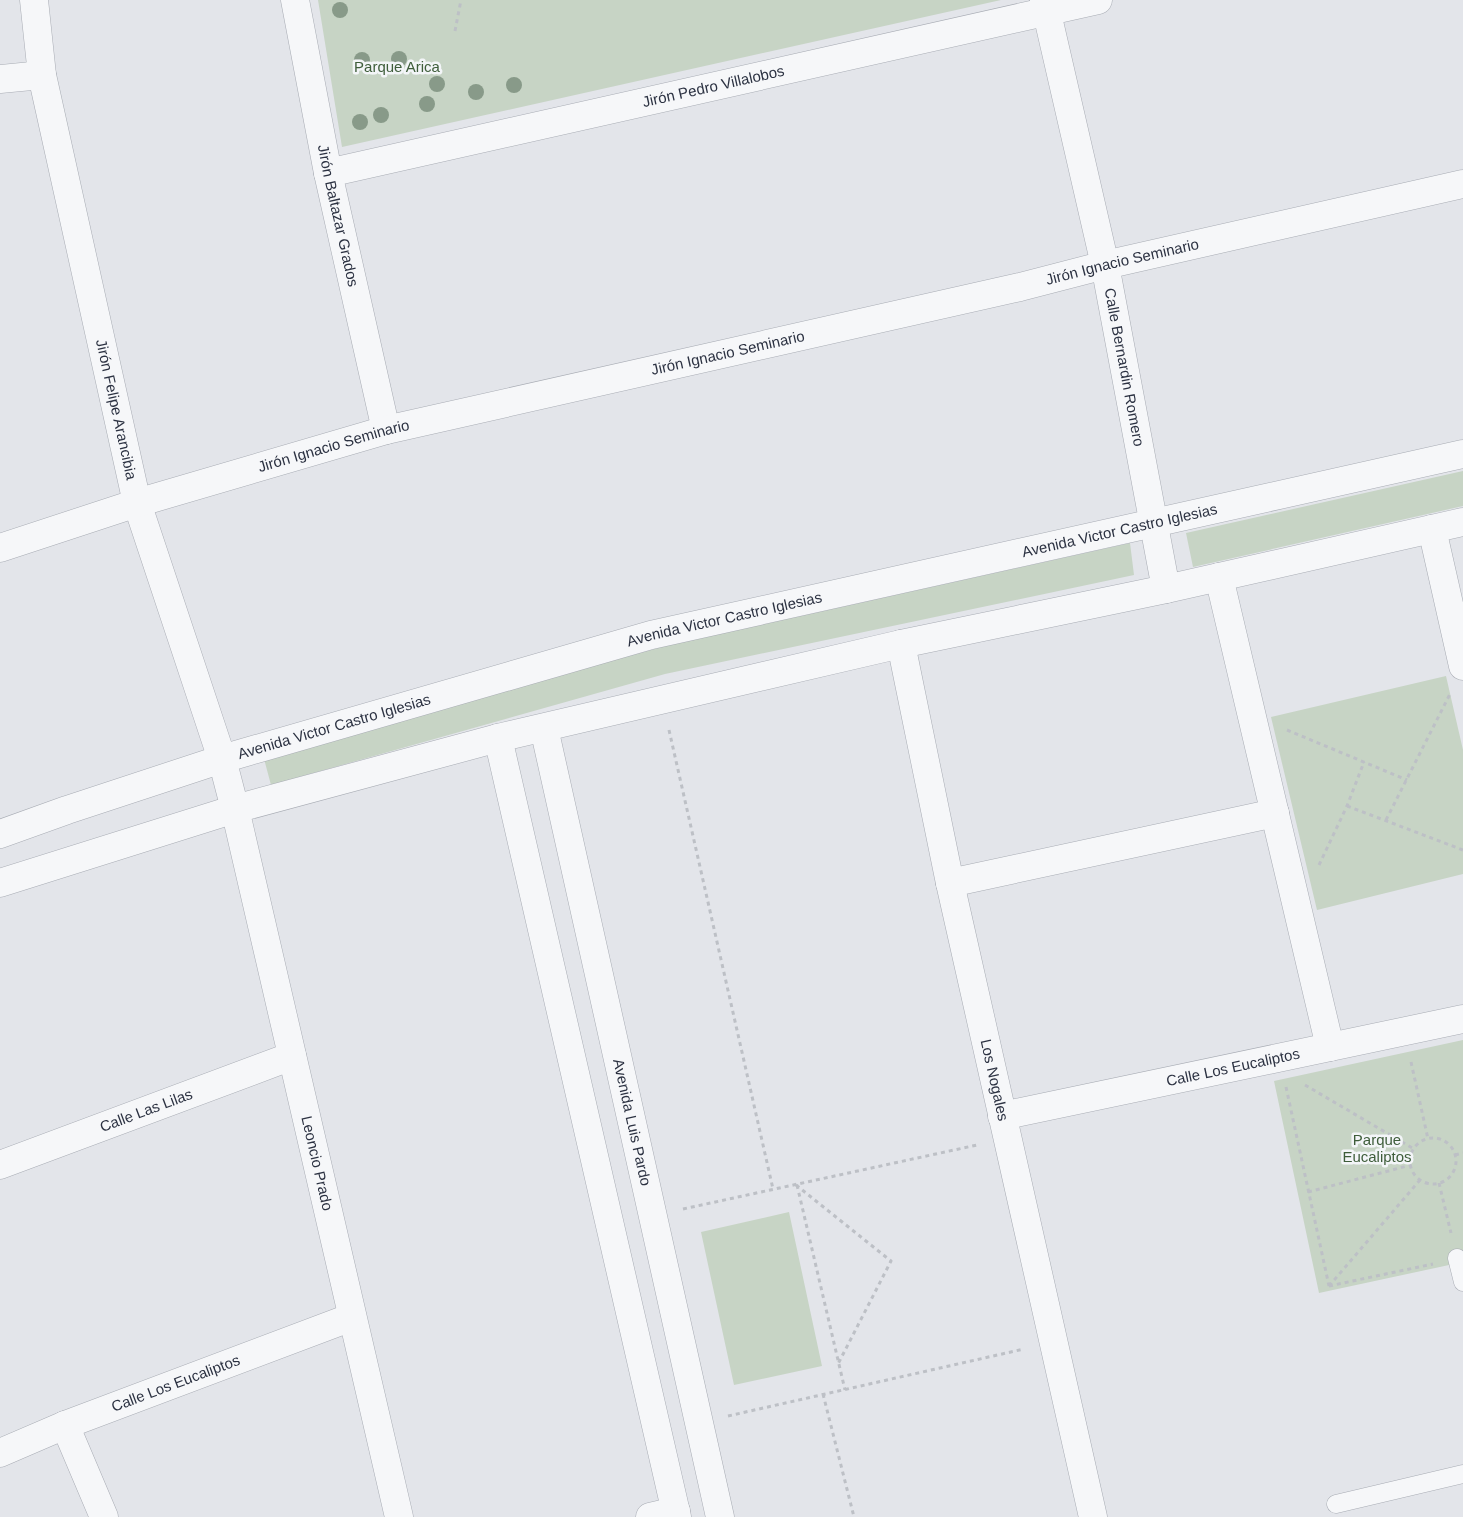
<svg xmlns="http://www.w3.org/2000/svg" width="1463" height="1517" font-family="Helvetica,sans-serif">
  <style>
    .green { fill: #c7d4c5 }
    .lines { fill: none; stroke-linecap: round; stroke-linejoin: round }
    .service-casing { stroke: #a8acb4; stroke-width: 19 }
    .minor-casing { stroke: #a8acb4; stroke-width: 29 }
    .tertiary-casing { stroke: #a8acb4; stroke-width: 29 }
    .path { stroke: #bdc0c6; stroke-width: 3; stroke-dasharray: 4 4; stroke-linecap: butt }
    .service { stroke: #f6f7f9; stroke-width: 18 }
    .minor { stroke: #f6f7f9; stroke-width: 28 }
    .tertiary { stroke: #f6f7f9; stroke-width: 28 }
    .tree { fill: #889a89 }
    .labels { text-anchor: middle; stroke-width: 5; stroke-linejoin: round; paint-order: stroke }
    .park-label { font-size: 15px; fill: #3e5d3a; stroke: #f3f5f8 }
    .street-label { font-size: 15px; fill: #2c3242; stroke: #f3f5f8 }
  </style>
  <rect width="100%" height="100%" fill="#e3e5ea"/>
  <path class="green" d="M 318,0 L 1001,0 L 342,147 Z
    M 1463,471 L 1463,506 L 1193,567 L 1186,533 Z
    M 1130,543 L 1134,575 L 665,674 L 271,785 L 263,755 L 669,645 Z
    M 1446,676 L 1463,750 L 1463,874 L 1317,910 L 1271,717 Z
    M 1463,1040 L 1463,1262 L 1319,1293 L 1274,1081 Z
    M 789,1212 L 822,1366 L 734,1385 L 701,1232 Z"/>
  <g class="lines">
    <g class="service-casing">
      <path id="service" d="M 1457,1258 L 1463,1282
        M 1336,1504 L 1463,1474"/>
    </g>
    <g class="minor-casing">
      <g id="minor">
        <path id="s1" d="M 34,0 L 42,75 L 137,503 L 222,759 L 235,809 L 399,1517"/>
        <path id="s2" d="M 295,0 L 328,173 L 386,430"/>
        <path id="s3" d="M 1044,0 L 1105,265 L 1166,589"/>
        <path d="M 0,79 L 42,75"/>
        <path id="s4" d="M 328,173 L 1098,0"/>
        <path d="M 1432,529 L 1463,666"/>
        <path id="s5" d="M 0,548 L 137,503 L 386,430 L 1020,287 L 1105,265 L 1463,184"/>
        <path d="M 1219,577 L 1330,1047"/>
        <path id="s6" d="M 901,644 L 950,883 L 1093,1517"/>
        <path id="s7" d="M 544,728 L 720,1517"/>
        <path d="M 498,738 L 677,1517"/>
        <path d="M 950,883 L 1275,813"/>
        <path id="s8" d="M 1002,1116 L 1463,1019"/>
        <path id="s9" d="M 0,1165 L 292,1056"/>
        <path d="M 65,1425 L 104,1517"/>
        <path id="s10" d="M 0,1453 L 65,1425 L 352,1317"/>
        <path d="M 650,1517 L 676,1511"/>
      </g>
    </g>
    <g class="tertiary-casing">
      <g id="tertiary">
        <path id="s11" d="M 0,834 L 67,810 L 222,759 L 651,635 L 1463,454"/>
        <path d="M 0,883 L 235,809 L 498,738 L 901,644 L 1166,589 L 1463,522"/>
      </g>
    </g>
    <path class="path" d="M 455,31 L 461,0
      M 669,730 L 773,1189
      M 1287,730 L 1407,780
      M 1347,806 L 1463,850
      M 1386,820 L 1450,694
      M 1319,865 L 1347,806 L 1364,762
      M 1411,1062 L 1428,1139
      M 1305,1085 L 1414,1149
      M 1286,1087 L 1329,1286
      M1410 1161a23 23 0 1 1 46 0a23 23 0 1 1-46 0Z
      M 1455,1155 L 1463,1153
      M 1439,1183 L 1451,1233
      M 796,1185 L 891,1261 L 838,1364
      M 797,1185 L 845,1390
      M 1308,1192 L 1411,1165
      M 683,1209 L 977,1145
      M 1329,1286 L 1420,1180
      M 1329,1286 L 1433,1264
      M 823,1394 L 854,1517
      M 728,1416 L 1024,1349"/>
    <use href="#service" class="service"/>
    <use href="#minor" class="minor"/>
    <use href="#tertiary" class="tertiary"/>
  </g>
  <g class="tree">
    <circle cx="340" cy="10" r="8"/>
    <circle cx="399" cy="59" r="8"/>
    <circle cx="362" cy="60" r="8"/>
    <circle cx="437" cy="84" r="8"/>
    <circle cx="514" cy="85" r="8"/>
    <circle cx="476" cy="92" r="8"/>
    <circle cx="427" cy="104" r="8"/>
    <circle cx="381" cy="115" r="8"/>
    <circle cx="360" cy="122" r="8"/>
  </g>
  <g class="labels">
    <g class="park-label">
      <text x="397" y="72">Parque Arica</text>
      <text x="1377" y="1145">Parque<tspan x="1377" dy="17">Eucaliptos</tspan></text>
    </g>
    <g class="street-label">
      <text dy="5" stroke="none"><textPath href="#s4" startOffset="395">Jirón Pedro Villalobos</textPath></text>
      <text dy="5" stroke="none"><textPath href="#s2" startOffset="220">Jirón Baltazar Grados</textPath></text>
      <text dy="5" stroke="none"><textPath href="#s5" startOffset="1159">Jirón Ignacio Seminario</textPath></text>
      <text dy="5" stroke="none"><textPath href="#s5" startOffset="754">Jirón Ignacio Seminario</textPath></text>
      <text dy="5" stroke="none"><textPath href="#s3" startOffset="376">Calle Bernardin Romero</textPath></text>
      <text dy="5" stroke="none"><textPath href="#s1" startOffset="418">Jirón Felipe Arancibia</textPath></text>
      <text dy="5" stroke="none"><textPath href="#s5" startOffset="349">Jirón Ignacio Seminario</textPath></text>
      <text dy="5" stroke="none"><textPath href="#s11" startOffset="1161">Avenida Victor Castro Iglesias</textPath></text>
      <text dy="5" stroke="none"><textPath href="#s11" startOffset="756">Avenida Victor Castro Iglesias</textPath></text>
      <text dy="5" stroke="none"><textPath href="#s11" startOffset="351">Avenida Victor Castro Iglesias</textPath></text>
      <text dy="5" stroke="none"><textPath href="#s8" startOffset="236">Calle Los Eucaliptos</textPath></text>
      <text dy="5" stroke="none"><textPath href="#s6" startOffset="446">Los Nogales</textPath></text>
      <text dy="5" stroke="none"><textPath href="#s9" startOffset="156">Calle Las Lilas</textPath></text>
      <text dy="5" stroke="none"><textPath href="#s7" startOffset="404">Avenida Luis Pardo</textPath></text>
      <text dy="5" stroke="none"><textPath href="#s1" startOffset="1199">Leoncio Prado</textPath></text>
      <text dy="5" stroke="none"><textPath href="#s10" startOffset="189">Calle Los Eucaliptos</textPath></text>
    </g>
  </g>
</svg>
